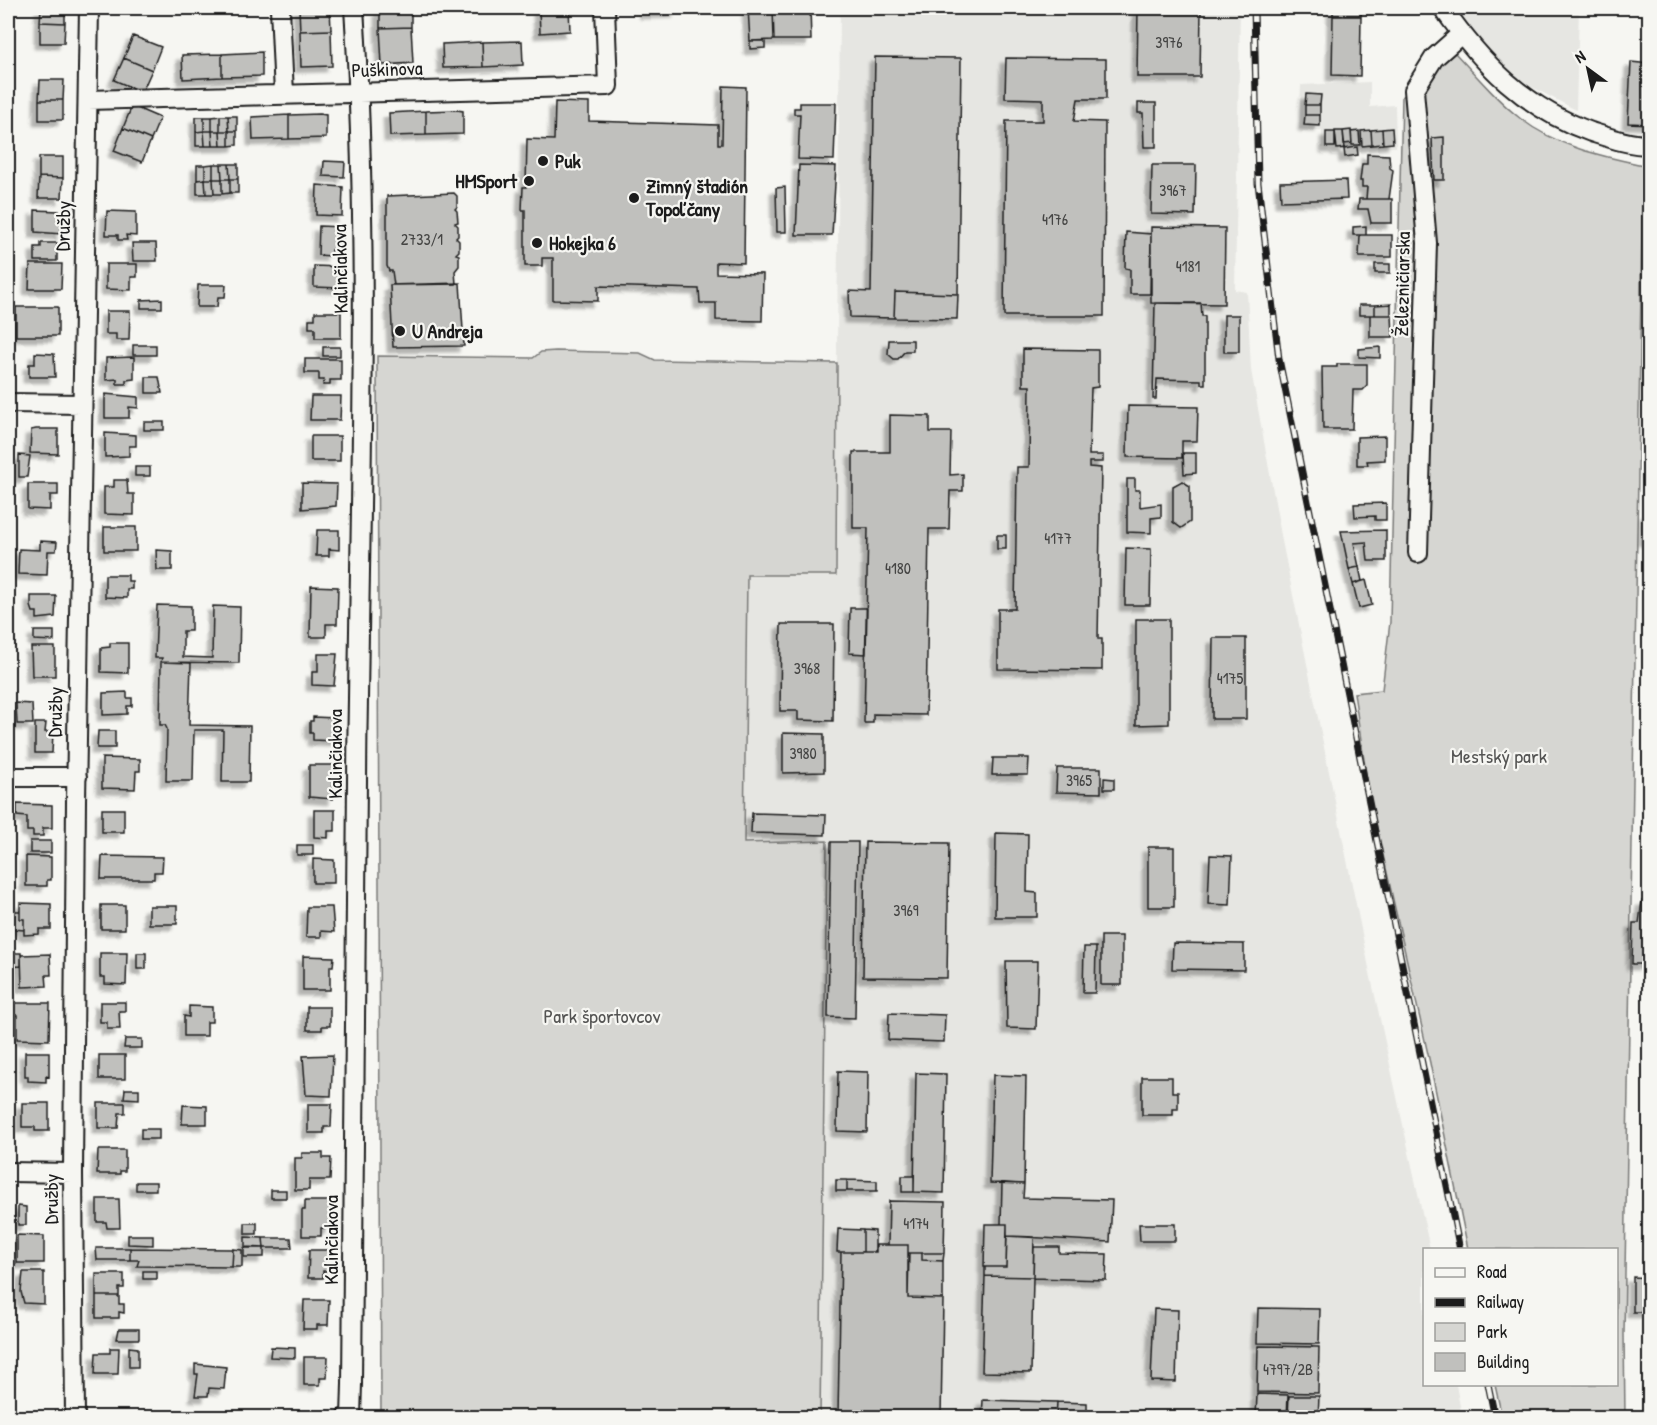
<svg xmlns="http://www.w3.org/2000/svg" width="1657" height="1425" font-family="'Patrick Hand',sans-serif">
  <style>
    .built { fill: #e6e6e2 }
    .green { fill: #d6d6d2; stroke: #797977; stroke-width: 1.5 }
    .building { fill: #c0c0bd; stroke: #1c1c1c; stroke-width: 1.5; filter: url(#shadow) }
    .lines { fill: none; stroke-linecap: round; stroke-linejoin: round }
    .street-casing { stroke: #1c1c1c; stroke-width: 22 }
    .street { stroke: #f6f6f2; stroke-width: 18 }
    .rail-casing { stroke: #1c1c1c; stroke-width: 7 }
    .rail { stroke: #f6f6f2; stroke-width: 4.5; stroke-dasharray: 14; stroke-linecap: butt }
    .poi-dot { fill: #1c1c1c; stroke: #f6f6f2; stroke-width: 2 }
    .labels { text-anchor: middle; stroke-width: 4.5; stroke-linejoin: round; paint-order: stroke }
    .number-label { font-size: 16px; fill: #454544 }
    .street-label { font-size: 20px; fill: #1c1c1c; stroke: #f6f6f2 }
    .poi-label { font-size: 20px; font-weight: bold; fill: #1c1c1c; stroke: #f6f6f2; text-anchor: start }
    .park-label { font-size: 20px; fill: #545453; stroke: #f6f6f2 }
  </style>
  <defs>
    <filter id="shadow"><feDropShadow dx="-5.5" dy="5.5" stdDeviation="1.5" flood-color="#0004"/></filter>
  </defs>
  <rect width="100%" height="100%" fill="#f6f6f2"/>
  <filter id="ink" filterUnits="userSpaceOnUse"><feTurbulence type="fractalNoise" baseFrequency=".0167" numOctaves="2"/><feDisplacementMap in="SourceGraphic" scale="12" xChannelSelector="R" yChannelSelector="G"/><feConvolveMatrix kernelMatrix="1 2 1 2 8 2 1 2 1" color-interpolation-filters="sRGB"/></filter>
  <g filter="url(#ink)">
    <path class="built" d="M 840,8 L 1240,8 L 1235,290 L 1247,292 L 1251,370 L 1283,546 L 1370,973 L 1430,1249 L 1424,1250 L 1424,1384 L 1456,1385 L 1462,1417 L 820,1417 L 827,841 L 744,844 L 747,575 L 835,575 Z
      M 1453,8 L 1579,8 L 1576,110 L 1530,86 L 1500,63 L 1482,46 Z
      M 1370,82 L 1370,107 L 1395,105 L 1396,147 L 1322,148 L 1322,130 L 1299,129 L 1301,85 Z"/>
    <path class="green" d="M 1455,53 C 1476,75 1496,100 1521,119 C 1556,146 1600,156 1643,165 L 1624,1334 L 1625,1417 L 1502,1417 L 1495,1385 L 1616,1384 L 1616,1250 L 1468,1249 L 1430,1063 L 1369,793 L 1354,693 L 1382,690 L 1390,622 L 1402,97 Z
      M 556,351 L 640,353 L 655,360 L 837,363 L 836,575 L 747,575 L 744,843 L 827,841 L 820,1417 L 381,1417 L 377,356 L 533,358 L 541,352 Z"/>
    <path class="building" d="M 41,8 L 65,8 L 65,23 L 40,22 Z
      M 299,8 L 330,8 L 331,30 L 300,31 Z
      M 380,8 L 411,8 L 411,27 L 380,28 Z
      M 539,8 L 569,8 L 570,31 L 540,33 Z
      M 645,8 L 677,8 L 678,12 L 646,13 Z
      M 748,8 L 773,8 L 774,40 L 750,41 Z
      M 773,8 L 810,8 L 811,40 L 774,40 Z
      M 1138,8 L 1201,8 L 1200,77 L 1137,77 Z
      M 1333,8 L 1362,8 L 1361,16 L 1333,16 Z
      M 1333,16 L 1361,16 L 1360,76 L 1332,75 Z
      M 40,22 L 65,23 L 64,43 L 40,43 Z
      M 411,27 L 413,63 L 382,65 L 380,28 Z
      M 331,30 L 332,66 L 301,67 L 300,31 Z
      M 133,36 L 161,47 L 152,70 L 124,58 Z
      M 522,41 L 523,65 L 483,67 L 482,42 Z
      M 750,41 L 765,41 L 765,48 L 750,49 Z
      M 482,42 L 483,67 L 443,68 L 442,44 Z
      M 262,52 L 262,76 L 222,77 L 222,54 Z
      M 222,54 L 222,77 L 183,79 L 182,55 Z
      M 875,57 L 961,58 L 958,294 L 895,292 L 894,318 L 850,317 L 849,291 L 871,292 Z
      M 124,58 L 152,70 L 142,92 L 114,80 Z
      M 1006,58 L 1106,59 L 1106,99 L 1078,99 L 1074,121 L 1105,122 L 1104,316 L 1004,316 L 1006,121 L 1043,121 L 1043,99 L 1005,98 Z
      M 1631,62 L 1650,64 L 1650,124 L 1628,123 Z
      M 40,80 L 64,80 L 63,100 L 39,100 Z
      M 723,86 L 746,87 L 744,263 L 716,262 L 716,273 L 763,274 L 762,321 L 716,320 L 716,303 L 700,303 L 699,289 L 598,286 L 598,301 L 553,300 L 553,258 L 542,258 L 542,266 L 525,266 L 525,210 L 522,210 L 523,187 L 526,187 L 527,139 L 554,140 L 555,102 L 589,103 L 589,121 L 718,125 L 718,144 L 722,144 Z
      M 1306,94 L 1321,95 L 1320,105 L 1305,105 Z
      M 39,100 L 63,100 L 63,120 L 39,120 Z
      M 800,103 L 836,103 L 834,160 L 798,159 L 800,114 L 794,114 L 794,108 L 800,108 Z
      M 1138,103 L 1156,103 L 1156,147 L 1144,147 L 1143,113 L 1138,113 Z
      M 1305,105 L 1320,105 L 1320,115 L 1305,115 Z
      M 132,106 L 160,118 L 151,140 L 123,128 Z
      M 457,110 L 463,111 L 463,134 L 426,135 L 426,111 Z
      M 426,111 L 426,135 L 390,136 L 389,113 Z
      M 320,114 L 326,115 L 326,138 L 289,139 L 289,115 Z
      M 289,115 L 289,139 L 253,140 L 252,117 Z
      M 1305,115 L 1320,115 L 1320,126 L 1304,125 Z
      M 220,116 L 220,131 L 212,131 L 212,117 Z
      M 220,116 L 228,116 L 229,131 L 220,131 Z
      M 228,116 L 237,116 L 237,131 L 229,131 Z
      M 196,117 L 204,117 L 204,131 L 196,132 Z
      M 204,117 L 212,117 L 212,131 L 204,131 Z
      M 123,128 L 151,140 L 142,162 L 114,151 Z
      M 1392,128 L 1393,143 L 1383,144 L 1382,129 Z
      M 1382,129 L 1383,144 L 1372,145 L 1371,130 Z
      M 1351,130 L 1352,143 L 1344,144 L 1343,131 Z
      M 1371,130 L 1372,145 L 1362,146 L 1361,131 Z
      M 204,131 L 205,146 L 196,146 L 196,132 Z
      M 204,131 L 212,131 L 213,146 L 205,146 Z
      M 212,131 L 220,131 L 221,146 L 213,146 Z
      M 220,131 L 229,131 L 229,146 L 221,146 Z
      M 229,131 L 237,131 L 237,145 L 229,146 Z
      M 1335,131 L 1343,131 L 1345,148 L 1337,149 Z
      M 1359,131 L 1360,145 L 1352,145 L 1351,132 Z
      M 1326,132 L 1335,132 L 1335,147 L 1326,147 Z
      M 1444,137 L 1444,180 L 1434,180 L 1432,138 Z
      M 1357,147 L 1358,155 L 1345,157 L 1344,149 Z
      M 1367,154 L 1389,155 L 1390,168 L 1393,170 L 1389,199 L 1366,199 L 1367,187 L 1362,187 L 1362,181 L 1360,181 L 1362,164 L 1367,164 Z
      M 39,157 L 63,157 L 63,178 L 39,177 Z
      M 324,161 L 345,162 L 344,177 L 323,176 Z
      M 213,164 L 221,164 L 222,179 L 213,179 Z
      M 213,164 L 213,179 L 205,179 L 205,165 Z
      M 221,164 L 229,164 L 230,179 L 222,179 Z
      M 229,164 L 238,164 L 238,179 L 230,179 Z
      M 197,165 L 205,165 L 205,179 L 197,180 Z
      M 799,165 L 836,166 L 832,235 L 796,235 Z
      M 1152,165 L 1196,165 L 1195,215 L 1151,214 Z
      M 39,177 L 63,178 L 62,198 L 38,198 Z
      M 205,179 L 206,194 L 197,194 L 197,180 Z
      M 205,179 L 213,179 L 214,194 L 206,194 Z
      M 213,179 L 222,179 L 222,194 L 214,194 Z
      M 222,179 L 230,179 L 230,193 L 222,194 Z
      M 230,179 L 238,179 L 238,193 L 230,193 Z
      M 1346,180 L 1347,199 L 1281,201 L 1280,182 Z
      M 317,185 L 343,187 L 342,216 L 316,215 Z
      M 785,187 L 786,232 L 777,232 L 776,188 Z
      M 454,193 L 457,196 L 457,207 L 455,209 L 457,211 L 458,222 L 455,223 L 458,226 L 458,236 L 456,238 L 459,241 L 459,251 L 456,254 L 459,255 L 459,266 L 455,271 L 456,284 L 394,285 L 392,271 L 389,271 L 387,266 L 387,196 Z
      M 1359,199 L 1392,199 L 1392,223 L 1371,223 L 1368,209 L 1358,209 Z
      M 35,210 L 59,211 L 62,234 L 35,232 Z
      M 107,211 L 136,212 L 136,236 L 126,235 L 127,240 L 118,240 L 118,235 L 106,235 Z
      M 319,226 L 343,227 L 342,250 L 331,250 L 331,256 L 318,255 Z
      M 1366,226 L 1366,235 L 1353,235 L 1353,227 Z
      M 1151,227 L 1225,228 L 1224,304 L 1151,303 Z
      M 1126,232 L 1151,234 L 1150,294 L 1130,294 L 1130,269 L 1125,268 Z
      M 1360,235 L 1392,235 L 1392,257 L 1359,257 Z
      M 41,243 L 57,243 L 57,261 L 35,261 L 35,247 L 41,247 Z
      M 132,243 L 156,243 L 157,261 L 133,261 Z
      M 30,264 L 62,264 L 61,289 L 29,289 Z
      M 106,264 L 137,264 L 137,277 L 131,277 L 131,290 L 106,289 Z
      M 1375,264 L 1390,264 L 1390,273 L 1375,273 Z
      M 314,266 L 342,267 L 341,288 L 314,287 Z
      M 460,283 L 464,346 L 393,347 L 390,285 Z
      M 198,285 L 226,285 L 225,297 L 218,297 L 217,307 L 197,307 Z
      M 895,292 L 958,294 L 957,319 L 894,318 Z
      M 162,299 L 162,308 L 141,308 L 141,300 Z
      M 1155,303 L 1201,303 L 1202,316 L 1205,316 L 1205,384 L 1201,384 L 1201,380 L 1157,379 L 1156,399 L 1153,399 Z
      M 1391,304 L 1391,315 L 1375,315 L 1375,305 Z
      M 1359,305 L 1375,305 L 1375,315 L 1359,315 Z
      M 16,307 L 58,307 L 58,336 L 16,336 Z
      M 106,311 L 130,311 L 129,340 L 116,340 L 116,334 L 106,334 Z
      M 315,312 L 341,312 L 341,338 L 315,338 L 315,328 L 309,328 L 309,319 L 315,319 Z
      M 1224,315 L 1239,315 L 1239,352 L 1224,352 Z
      M 1370,315 L 1392,315 L 1393,337 L 1370,337 Z
      M 889,340 L 913,340 L 913,351 L 905,351 L 898,359 L 894,359 L 888,354 Z
      M 133,345 L 156,345 L 156,355 L 133,355 Z
      M 323,347 L 340,347 L 340,356 L 323,356 Z
      M 1380,347 L 1380,358 L 1359,357 L 1359,349 Z
      M 1023,349 L 1098,350 L 1098,387 L 1091,388 L 1089,455 L 1103,455 L 1103,462 L 1089,462 L 1089,467 L 1101,468 L 1098,639 L 1102,639 L 1102,670 L 998,669 L 998,609 L 1015,609 L 1017,467 L 1029,467 L 1030,386 L 1023,386 Z
      M 35,353 L 54,354 L 55,377 L 29,377 L 29,364 L 35,364 Z
      M 134,357 L 134,379 L 126,380 L 126,384 L 117,384 L 117,379 L 106,380 L 106,358 Z
      M 305,359 L 341,359 L 341,380 L 330,380 L 330,385 L 323,385 L 324,380 L 319,380 L 319,373 L 305,373 Z
      M 1337,364 L 1367,364 L 1367,386 L 1363,390 L 1353,390 L 1352,429 L 1323,429 L 1322,367 L 1337,367 Z
      M 146,377 L 159,377 L 162,393 L 146,393 Z
      M 105,394 L 138,397 L 138,408 L 129,407 L 129,418 L 105,418 Z
      M 311,396 L 341,396 L 340,420 L 310,420 Z
      M 1128,406 L 1198,407 L 1197,441 L 1182,441 L 1182,458 L 1127,457 Z
      M 890,415 L 930,416 L 930,432 L 951,432 L 950,475 L 963,474 L 963,491 L 950,491 L 949,529 L 929,529 L 926,715 L 873,714 L 873,723 L 864,723 L 868,528 L 853,528 L 853,452 L 890,452 Z
      M 144,422 L 164,422 L 164,430 L 144,430 Z
      M 36,429 L 58,429 L 58,454 L 30,453 L 31,430 Z
      M 105,433 L 136,435 L 136,446 L 129,446 L 129,456 L 105,457 Z
      M 311,436 L 340,436 L 340,461 L 311,461 Z
      M 1385,436 L 1385,460 L 1367,461 L 1368,465 L 1357,465 L 1357,437 Z
      M 1183,453 L 1196,453 L 1196,473 L 1184,474 Z
      M 19,455 L 30,456 L 27,477 L 19,477 Z
      M 135,467 L 150,467 L 150,476 L 135,476 Z
      M 1127,479 L 1135,479 L 1135,490 L 1140,490 L 1140,507 L 1161,504 L 1161,517 L 1151,518 L 1151,533 L 1127,532 Z
      M 114,480 L 127,480 L 128,494 L 134,494 L 134,515 L 104,514 L 104,487 L 114,487 Z
      M 1182,481 L 1190,486 L 1190,522 L 1181,528 L 1173,522 L 1173,486 Z
      M 302,483 L 337,484 L 336,506 L 302,509 Z
      M 28,484 L 58,484 L 58,495 L 50,495 L 50,510 L 28,509 Z
      M 1386,503 L 1386,520 L 1375,520 L 1375,516 L 1355,517 L 1354,504 Z
      M 1645,513 L 1650,513 L 1650,545 L 1649,540 L 1644,540 Z
      M 104,527 L 136,527 L 136,551 L 104,551 Z
      M 317,530 L 339,530 L 339,550 L 329,549 L 329,556 L 316,556 Z
      M 1386,530 L 1386,561 L 1368,561 L 1366,542 L 1354,543 L 1359,567 L 1349,569 L 1341,531 Z
      M 997,535 L 1006,535 L 1006,549 L 997,549 Z
      M 40,541 L 57,542 L 56,551 L 48,551 L 47,575 L 18,574 L 19,549 L 40,550 Z
      M 1126,548 L 1151,549 L 1150,605 L 1125,605 Z
      M 156,550 L 172,551 L 172,570 L 157,570 Z
      M 1359,567 L 1362,581 L 1353,584 L 1349,569 Z
      M 105,575 L 128,575 L 128,581 L 132,581 L 132,589 L 127,589 L 127,598 L 105,597 Z
      M 1366,580 L 1372,605 L 1359,608 L 1353,584 Z
      M 311,586 L 338,587 L 337,624 L 326,624 L 326,637 L 310,637 Z
      M 31,596 L 56,596 L 55,617 L 37,619 L 37,612 L 33,612 L 31,606 Z
      M 157,605 L 191,606 L 191,631 L 183,631 L 183,657 L 212,658 L 213,606 L 240,607 L 239,663 L 161,662 L 162,658 L 155,658 Z
      M 850,608 L 867,608 L 866,654 L 849,653 Z
      M 1136,619 L 1169,619 L 1169,724 L 1136,725 Z
      M 781,624 L 834,624 L 833,721 L 798,720 L 798,711 L 780,711 Z
      M 34,631 L 54,631 L 54,641 L 34,640 Z
      M 1213,638 L 1246,638 L 1246,719 L 1212,719 Z
      M 110,643 L 128,643 L 128,673 L 101,672 L 101,648 L 110,647 Z
      M 31,647 L 55,647 L 55,676 L 32,676 Z
      M 318,654 L 337,654 L 334,686 L 312,685 L 312,672 L 318,672 Z
      M 161,662 L 191,663 L 189,725 L 250,726 L 249,782 L 222,782 L 223,730 L 194,730 L 193,781 L 166,781 L 167,729 L 165,725 L 160,725 Z
      M 127,692 L 127,698 L 132,698 L 132,706 L 127,706 L 127,714 L 103,715 L 103,693 Z
      M 16,703 L 32,704 L 33,724 L 17,724 Z
      M 313,717 L 336,718 L 336,741 L 313,740 L 313,733 L 310,733 L 310,721 L 313,721 Z
      M 35,723 L 46,723 L 45,732 L 53,732 L 52,753 L 35,753 Z
      M 98,731 L 115,731 L 115,748 L 97,748 Z
      M 783,733 L 824,734 L 824,772 L 783,773 Z
      M 102,758 L 140,759 L 140,771 L 136,771 L 135,789 L 102,788 Z
      M 993,758 L 1029,758 L 1028,775 L 992,775 Z
      M 309,765 L 339,765 L 339,775 L 333,775 L 333,799 L 309,797 Z
      M 1057,768 L 1101,768 L 1101,793 L 1056,792 Z
      M 1104,778 L 1114,779 L 1114,789 L 1104,789 Z
      M 17,804 L 52,805 L 52,828 L 43,828 L 43,836 L 33,836 L 33,831 L 27,831 L 27,817 L 17,816 Z
      M 102,809 L 124,809 L 124,832 L 102,832 Z
      M 314,810 L 335,810 L 335,831 L 328,831 L 328,838 L 314,837 Z
      M 752,813 L 826,815 L 825,835 L 751,833 Z
      M 996,833 L 1028,834 L 1027,892 L 1037,893 L 1037,917 L 995,917 Z
      M 30,841 L 51,841 L 51,853 L 30,853 Z
      M 831,842 L 858,842 L 855,1018 L 828,1017 Z
      M 865,842 L 949,843 L 947,978 L 863,977 Z
      M 297,845 L 313,845 L 313,855 L 297,855 Z
      M 1148,847 L 1174,847 L 1174,907 L 1148,907 Z
      M 1210,855 L 1232,856 L 1230,905 L 1208,904 Z
      M 26,856 L 51,857 L 51,880 L 47,880 L 47,886 L 26,886 Z
      M 102,856 L 163,857 L 162,872 L 154,872 L 154,879 L 101,879 Z
      M 313,859 L 334,860 L 334,883 L 313,883 Z
      M 1642,901 L 1650,901 L 1649,964 L 1632,964 L 1633,923 L 1639,923 Z
      M 20,903 L 51,904 L 51,929 L 39,929 L 39,934 L 24,935 L 24,919 L 20,919 Z
      M 101,905 L 125,905 L 125,929 L 101,929 Z
      M 149,906 L 177,906 L 177,924 L 149,924 Z
      M 307,907 L 332,907 L 334,932 L 321,931 L 321,937 L 306,937 Z
      M 13,911 L 20,911 L 20,919 L 24,919 L 24,930 L 13,929 Z
      M 1101,936 L 1122,936 L 1122,985 L 1101,985 Z
      M 1173,943 L 1244,944 L 1244,970 L 1172,969 Z
      M 1084,947 L 1096,947 L 1095,993 L 1083,993 Z
      M 8,953 L 21,953 L 21,966 L 8,967 Z
      M 100,953 L 127,953 L 126,985 L 105,984 L 105,977 L 100,977 Z
      M 137,953 L 146,953 L 146,969 L 137,969 Z
      M 50,954 L 51,975 L 46,975 L 47,986 L 22,987 L 21,955 Z
      M 303,956 L 334,957 L 333,966 L 330,966 L 330,990 L 303,990 Z
      M 1006,961 L 1038,961 L 1036,1029 L 1007,1028 Z
      M 100,1002 L 125,1002 L 125,1011 L 119,1011 L 120,1029 L 107,1029 L 107,1022 L 100,1022 Z
      M 9,1003 L 50,1003 L 49,1040 L 17,1039 L 17,1015 L 9,1015 Z
      M 189,1006 L 212,1007 L 212,1022 L 207,1022 L 207,1036 L 184,1036 L 184,1016 L 189,1017 Z
      M 307,1007 L 330,1007 L 330,1026 L 322,1026 L 322,1030 L 307,1030 Z
      M 889,1013 L 945,1015 L 944,1042 L 888,1040 Z
      M 125,1039 L 142,1039 L 142,1048 L 124,1048 Z
      M 25,1052 L 49,1052 L 49,1077 L 46,1076 L 46,1082 L 28,1081 L 28,1076 L 25,1076 Z
      M 99,1055 L 125,1055 L 125,1079 L 99,1079 Z
      M 333,1055 L 331,1096 L 306,1095 L 303,1056 Z
      M 838,1071 L 868,1072 L 867,1132 L 837,1131 Z
      M 916,1073 L 946,1074 L 944,1193 L 914,1192 Z
      M 993,1075 L 1026,1076 L 1024,1184 L 990,1183 Z
      M 1142,1077 L 1172,1077 L 1172,1092 L 1178,1092 L 1178,1109 L 1173,1109 L 1173,1115 L 1142,1115 Z
      M 125,1089 L 139,1089 L 139,1099 L 124,1098 Z
      M 22,1103 L 49,1103 L 49,1131 L 35,1131 L 35,1127 L 22,1127 Z
      M 98,1103 L 125,1103 L 125,1113 L 119,1113 L 118,1128 L 98,1128 Z
      M 308,1104 L 332,1104 L 331,1127 L 324,1127 L 324,1133 L 308,1133 Z
      M 183,1105 L 207,1106 L 207,1124 L 182,1124 Z
      M 141,1129 L 159,1129 L 159,1139 L 141,1139 Z
      M 98,1150 L 125,1150 L 125,1171 L 120,1171 L 120,1174 L 97,1174 Z
      M 302,1153 L 323,1153 L 323,1158 L 331,1158 L 330,1180 L 309,1180 L 309,1190 L 295,1190 L 295,1158 L 302,1158 Z
      M 902,1176 L 914,1176 L 914,1192 L 902,1192 Z
      M 836,1180 L 847,1180 L 847,1191 L 836,1191 Z
      M 847,1180 L 877,1181 L 877,1191 L 847,1191 Z
      M 136,1182 L 156,1182 L 156,1190 L 136,1190 Z
      M 1002,1183 L 1024,1184 L 1023,1198 L 1112,1200 L 1110,1242 L 1007,1236 L 1007,1224 L 1001,1224 Z
      M 271,1190 L 286,1190 L 286,1198 L 271,1198 Z
      M 97,1199 L 119,1199 L 120,1228 L 107,1228 L 106,1222 L 97,1222 Z
      M 305,1201 L 330,1201 L 330,1228 L 321,1228 L 321,1236 L 302,1236 L 302,1210 L 305,1210 Z
      M 889,1201 L 945,1202 L 944,1253 L 908,1253 L 908,1245 L 888,1245 Z
      M 18,1206 L 26,1207 L 26,1225 L 18,1225 Z
      M 245,1223 L 257,1223 L 257,1234 L 245,1234 Z
      M 985,1224 L 1007,1224 L 1006,1267 L 984,1267 Z
      M 1139,1224 L 1175,1224 L 1175,1241 L 1140,1241 Z
      M 838,1229 L 863,1230 L 863,1252 L 837,1252 Z
      M 863,1230 L 875,1231 L 875,1252 L 863,1252 Z
      M 17,1235 L 44,1236 L 44,1263 L 17,1263 Z
      M 128,1235 L 153,1235 L 153,1245 L 128,1244 Z
      M 1007,1236 L 1034,1237 L 1033,1277 L 985,1276 L 985,1267 L 1006,1267 Z
      M 245,1237 L 263,1238 L 264,1248 L 245,1247 Z
      M 263,1238 L 291,1238 L 292,1248 L 264,1248 Z
      M 876,1245 L 908,1245 L 908,1298 L 943,1299 L 941,1418 L 838,1415 L 841,1252 L 876,1252 Z
      M 1034,1247 L 1059,1247 L 1059,1253 L 1107,1254 L 1106,1280 L 1033,1278 Z
      M 96,1248 L 130,1248 L 130,1260 L 97,1260 Z
      M 130,1248 L 233,1249 L 232,1267 L 137,1266 L 139,1260 L 130,1260 Z
      M 244,1248 L 264,1248 L 264,1257 L 244,1257 Z
      M 233,1249 L 242,1250 L 242,1267 L 232,1267 Z
      M 309,1250 L 330,1250 L 329,1271 L 323,1271 L 323,1278 L 308,1278 Z
      M 909,1253 L 922,1253 L 922,1260 L 943,1261 L 943,1299 L 908,1298 Z
      M 922,1253 L 944,1253 L 943,1261 L 922,1260 Z
      M 143,1271 L 157,1271 L 157,1279 L 143,1279 Z
      M 23,1272 L 44,1272 L 44,1304 L 24,1303 L 21,1292 Z
      M 96,1274 L 124,1274 L 124,1288 L 119,1288 L 119,1296 L 96,1296 Z
      M 985,1276 L 1033,1277 L 1031,1373 L 982,1372 Z
      M 1633,1277 L 1650,1278 L 1650,1312 L 1633,1312 Z
      M 96,1296 L 119,1296 L 119,1304 L 124,1304 L 124,1313 L 119,1312 L 119,1318 L 96,1318 Z
      M 304,1300 L 329,1300 L 328,1325 L 317,1325 L 317,1329 L 303,1329 Z
      M 1258,1308 L 1320,1309 L 1319,1344 L 1257,1343 Z
      M 1154,1309 L 1178,1310 L 1176,1382 L 1151,1381 Z
      M 119,1329 L 139,1329 L 139,1339 L 117,1339 Z
      M 1258,1346 L 1319,1347 L 1318,1393 L 1257,1392 Z
      M 129,1347 L 138,1348 L 138,1367 L 129,1367 Z
      M 271,1347 L 295,1348 L 295,1358 L 270,1357 Z
      M 110,1348 L 119,1348 L 118,1374 L 95,1374 L 96,1353 L 110,1353 Z
      M 304,1357 L 328,1357 L 327,1378 L 320,1378 L 320,1385 L 304,1385 Z
      M 195,1364 L 226,1367 L 224,1389 L 209,1388 L 208,1396 L 195,1396 L 198,1374 L 195,1374 Z
      M 1257,1394 L 1288,1395 L 1287,1418 L 1256,1418 Z
      M 1289,1396 L 1319,1396 L 1318,1418 L 1288,1418 Z
      M 983,1400 L 1057,1402 L 1056,1418 L 982,1418 Z
      M 1057,1402 L 1087,1403 L 1087,1418 L 1056,1418 Z
      M 1345,1414 L 1457,1414 L 1458,1418 L 1345,1418 Z"/>
    <g class="lines">
      <g class="street-casing">
        <path id="street" d="M 280,8 L 284,94
          M 1443,8 C 1482,64 1525,108 1591,132 C 1610,138 1630,145 1650,145
          M 88,100 L 608,86 L 605,8
          M 8,403 L 82,404
          M 1418,553 L 1427,243 L 1414,90 L 1434,58 L 1461,34
          M 8,777 L 77,777
          M 8,1172 L 73,1173
          M 75,1418 L 73,1173 L 76,801 L 89,8
          M 345,1418 L 351,1417 L 352,1384 C 354,1155 354,927 358,699 C 361,468 369,238 354,8"/>
      </g>
      <use href="#street" class="street"/>
      <g class="rail-casing">
        <path id="rail" d="M 1254,8 L 1258,183 L 1279,359 L 1460,1250
          M 1488,1384 L 1495,1418"/>
      </g>
      <use href="#rail" class="rail"/>
    </g>
  </g>
  <g class="poi-dot">
    <circle cx="543" cy="161" r="6"/>
    <circle cx="529" cy="181" r="6"/>
    <circle cx="634" cy="198" r="6"/>
    <circle cx="537" cy="243" r="6"/>
    <circle cx="400" cy="331" r="6"/>
  </g>
  <g class="labels">
    <g class="number-label">
      <text x="1169" y="48">3976</text>
      <text x="1173" y="196">3967</text>
      <text x="1055" y="225">4176</text>
      <text x="422" y="245">2733/1</text>
      <text x="1188" y="272">4181</text>
      <text x="1058" y="544">4177</text>
      <text x="898" y="574">4180</text>
      <text x="807" y="674">3968</text>
      <text x="1230" y="684">4175</text>
      <text x="803" y="759">3980</text>
      <text x="1079" y="786">3965</text>
      <text x="906" y="916">3969</text>
      <text x="916" y="1229">4174</text>
      <text x="1288" y="1375">4797/2B</text>
    </g>
    <g class="street-label">
      <text transform="translate(387 69) rotate(-2)" y="7">Puškinova</text>
      <text transform="translate(63 226) rotate(-89)" y="7">Družby</text>
      <text transform="translate(340 269) rotate(-91)" y="7">Kalinčiakova</text>
      <text transform="translate(1402 284) rotate(-89)" y="7">Železničiarska</text>
      <text transform="translate(55 712) rotate(-89)" y="7">Družby</text>
      <text transform="translate(335 754) rotate(-90)" y="7">Kalinčiakova</text>
      <text transform="translate(51 1199) rotate(-90)" y="7">Družby</text>
      <text transform="translate(331 1240) rotate(-90)" y="7">Kalinčiakova</text>
    </g>
    <g class="poi-label">
      <text x="555" y="168">Puk</text>
      <text x="517" y="188" text-anchor="end">HMSport</text>
      <text x="646" y="193">Zimný štadión<tspan x="646" dy="23">Topoľčany</tspan></text>
      <text x="549" y="250">Hokejka 6</text>
      <text x="412" y="338">U Andreja</text>
    </g>
    <g class="park-label">
      <text x="1499" y="763">Mestský park</text>
      <text x="602" y="1023">Park športovcov</text>
    </g>
  </g>
  <rect width="1657" height="1425" fill="none" stroke="#f6f6f2" stroke-width="30"/>
  <rect x="15" y="15" width="1627" height="1395" fill="none" stroke="#1c1c1c" stroke-width="2" filter="url(#ink)"/>
  <rect x="1423" y="1248" width="195" height="138" fill="#f6f6f2" stroke="#9f9f9c" stroke-width="1.5"/>
  <rect x="1435" y="1268" width="30" height="9" fill="#f6f6f2" stroke="#9f9f9c" stroke-width="1.5"/>
  <text x="1477" y="1278" font-size="18" fill="#1c1c1c">Road</text>
  <rect x="1435" y="1298" width="30" height="9" fill="#1c1c1c" stroke="#9f9f9c" stroke-width="1.5"/>
  <text x="1477" y="1308" font-size="18" fill="#1c1c1c">Railway</text>
  <rect x="1435" y="1323" width="30" height="18" fill="#d6d6d2" stroke="#9f9f9c" stroke-width="1.5"/>
  <text x="1477" y="1338" font-size="18" fill="#1c1c1c">Park</text>
  <rect x="1435" y="1353" width="30" height="18" fill="#c0c0bd" stroke="#9f9f9c" stroke-width="1.5"/>
  <text x="1477" y="1368" font-size="18" fill="#1c1c1c">Building</text>
  <g transform="translate(1588 69) rotate(327)" stroke="#f6f6f2" stroke-width="4.5" paint-order="stroke">
  <path d="M0-4.5L10 22L0 15L-10 22Z" fill="#1c1c1c"/>
  <text y="-9" font-size="16" font-weight="bold" text-anchor="middle" fill="#1c1c1c">N</text>
  </g>
</svg>
